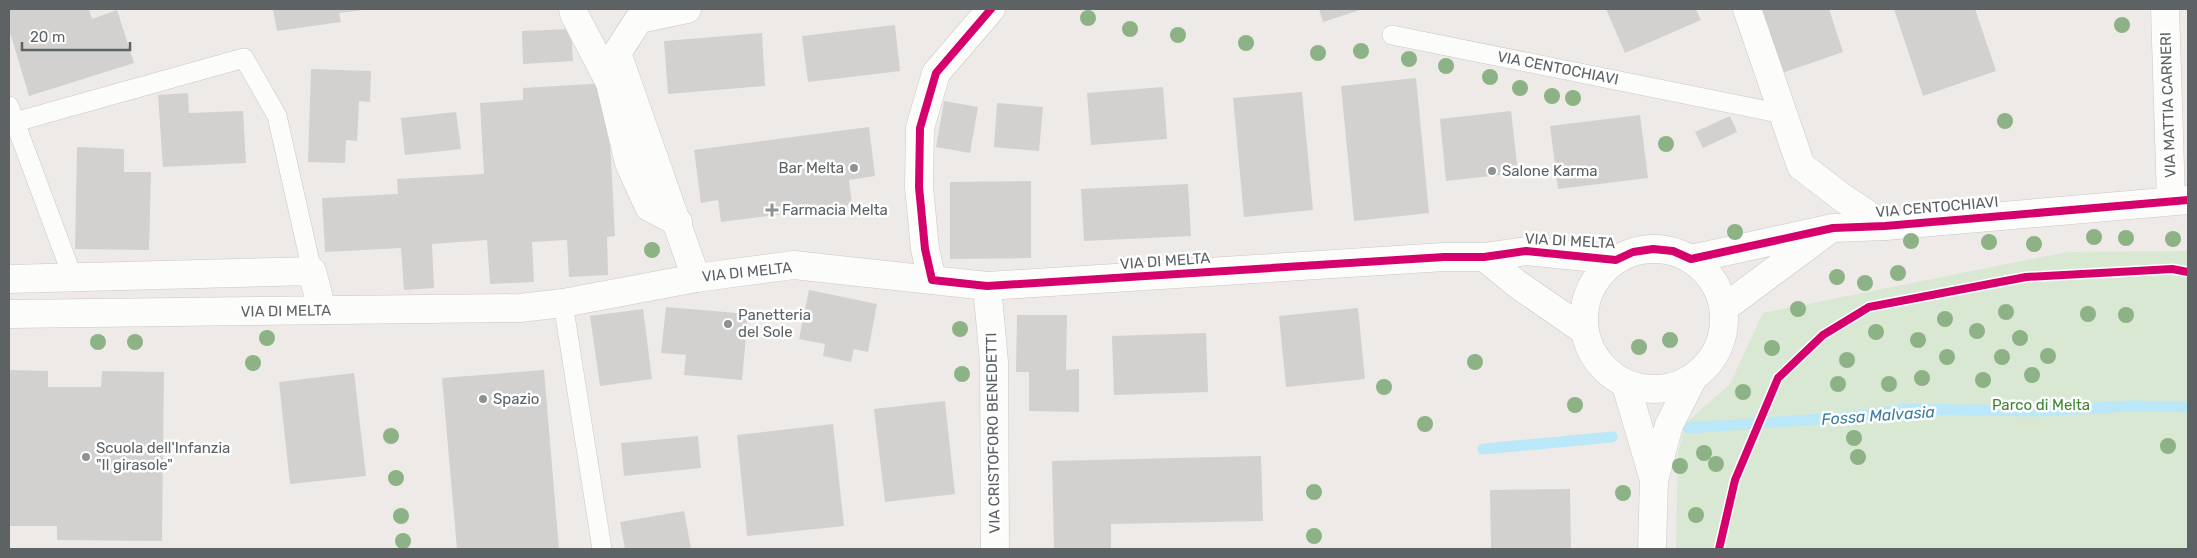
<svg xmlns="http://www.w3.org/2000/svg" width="2197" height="558" font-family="Rubik,sans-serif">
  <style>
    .green { fill: #d8e8d2 }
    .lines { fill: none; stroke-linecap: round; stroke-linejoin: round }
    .stream { stroke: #bbe8f8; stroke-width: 11 }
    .building { fill: #d3d1d0 }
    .service-casing { stroke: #c9c8c8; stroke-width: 20 }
    .minor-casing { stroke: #c9c8c8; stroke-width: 29 }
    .tertiary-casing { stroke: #c9c8c8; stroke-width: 29 }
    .service { stroke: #fcfcfb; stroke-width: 19 }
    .minor { stroke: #fcfcfb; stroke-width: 28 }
    .tertiary { stroke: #fcfcfb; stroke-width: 28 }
    .cycleway-casing { stroke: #fff; stroke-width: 11 }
    .cycleway { stroke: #d6006c; stroke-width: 8 }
    .tree { fill: #8db285 }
    .poi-dot { fill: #8f9292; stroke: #fff; stroke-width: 2 }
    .labels { text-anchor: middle; stroke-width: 5; stroke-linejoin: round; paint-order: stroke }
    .street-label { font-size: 15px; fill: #5d6265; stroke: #fff }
    .poi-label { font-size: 15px; fill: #5d6265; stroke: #fff; text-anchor: start }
    .park-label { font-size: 15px; fill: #3e8534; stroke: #fff }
    .water-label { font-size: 16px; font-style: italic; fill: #3b7da0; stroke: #fff }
  </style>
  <rect width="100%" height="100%" fill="#edeae7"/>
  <path class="green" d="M 2188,251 L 2188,549 L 1676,549 L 1678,454 L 1685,424 L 1730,384 L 1763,313 L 2067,252 Z"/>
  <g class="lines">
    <path class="stream" d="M 1688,428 L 1850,417 L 1906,409 L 2037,411 L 2133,406 L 2188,407
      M 1483,449 L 1612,437"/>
  </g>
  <path class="building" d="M 9,9 L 89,9 L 92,19 L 117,10 L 134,63 L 29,96 L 9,29 Z
    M 273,9 L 362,9 L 362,10 L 339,13 L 341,22 L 277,31 Z
    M 1319,9 L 1363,9 L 1323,22 Z
    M 1606,9 L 1696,9 L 1701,20 L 1625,53 Z
    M 1761,9 L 1829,9 L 1843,52 L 1782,73 Z
    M 1894,9 L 1975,9 L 1996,71 L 1923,96 Z
    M 895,25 L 900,71 L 808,82 L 802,36 Z
    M 571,29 L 573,61 L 523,64 L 522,31 Z
    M 762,33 L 765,86 L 668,94 L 664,41 Z
    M 311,69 L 371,71 L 370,102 L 359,101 L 357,141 L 346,140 L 345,163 L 308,162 Z
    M 1416,78 L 1429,213 L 1354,221 L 1341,86 Z
    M 607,83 L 615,236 L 607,237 L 608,275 L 569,277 L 567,240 L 532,242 L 534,282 L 490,284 L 487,240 L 432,244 L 434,288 L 404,290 L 401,248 L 325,252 L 322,198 L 398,194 L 397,179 L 484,174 L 480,103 L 523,100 L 523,88 Z
    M 1163,87 L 1167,139 L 1091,145 L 1087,93 Z
    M 1302,92 L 1313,210 L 1244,217 L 1233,98 Z
    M 188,93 L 189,113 L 243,111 L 246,163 L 163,167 L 158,95 Z
    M 944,101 L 978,107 L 970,153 L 936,147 Z
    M 997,103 L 1043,107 L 1039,151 L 994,147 Z
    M 1511,111 L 1518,173 L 1446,181 L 1440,119 Z
    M 456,112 L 461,149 L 405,155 L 401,118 Z
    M 1640,115 L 1648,178 L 1558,189 L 1550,126 Z
    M 1730,116 L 1737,132 L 1703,148 L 1695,132 Z
    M 869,127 L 875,176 L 849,180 L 852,205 L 721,222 L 718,200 L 701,203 L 694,150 Z
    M 77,147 L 124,149 L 124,172 L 151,172 L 149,250 L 75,249 Z
    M 1031,181 L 1031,258 L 950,259 L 950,182 Z
    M 1188,184 L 1191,236 L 1084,241 L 1081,189 Z
    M 809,290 L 877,304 L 868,352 L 854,349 L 851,362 L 823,356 L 825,344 L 799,339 Z
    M 666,307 L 748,314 L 742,380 L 684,375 L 686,355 L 661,353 Z
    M 1358,308 L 1365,379 L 1286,387 L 1279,316 Z
    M 643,309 L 652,379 L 600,386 L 590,316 Z
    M 1017,315 L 1067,315 L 1066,370 L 1079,369 L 1079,412 L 1029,411 L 1029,372 L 1016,372 Z
    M 1206,333 L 1208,392 L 1114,395 L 1112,336 Z
    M 9,370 L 48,371 L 48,387 L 101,387 L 102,371 L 164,372 L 162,541 L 57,540 L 57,526 L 9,526 Z
    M 544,370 L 559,549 L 457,549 L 442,378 Z
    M 354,373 L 366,476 L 290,484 L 279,382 Z
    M 945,401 L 955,494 L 885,502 L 874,409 Z
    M 833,424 L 844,526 L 747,536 L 737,435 Z
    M 698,436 L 701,468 L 624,476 L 621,443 Z
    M 1261,456 L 1263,521 L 1111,524 L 1111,549 L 1054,549 L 1052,461 Z
    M 1570,489 L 1571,549 L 1491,549 L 1490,490 Z
    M 684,511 L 691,549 L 625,549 L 620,522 Z"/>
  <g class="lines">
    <g class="service-casing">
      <path id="service" d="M 1392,35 L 1783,114
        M 9,106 L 73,278
        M 15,122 L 244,58 L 277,116 L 312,271
        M 563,303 L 602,549"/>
    </g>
    <g class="minor-casing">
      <path id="minor" d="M 573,9 L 574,14 L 610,83 L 629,163 L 649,207 L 678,222
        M 687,9 L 639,19 L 617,53 L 696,278
        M 1747,9 L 1801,166 L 1843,198 L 1885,226
        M 2165,9 L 2171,200
        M 9,279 L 312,271 L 322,310
        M 932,280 L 925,249 L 919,187 L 920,128 L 936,73 L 991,9
        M 987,286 L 994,362 L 995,549
        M 1626,385 L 1654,480
        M 1652,549 L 1654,480 L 1669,425 L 1693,378"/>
    </g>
    <g class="tertiary-casing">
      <path id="tertiary" d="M1584 319a70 70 0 1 1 140 0a70 70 0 1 1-140 0Z
        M 1484,257 L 1517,284 L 1585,331
        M 1691,259 L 1833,228 L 1885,226 L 2188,200
        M 1724,308 L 1825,233
        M 9,314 L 520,308 L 563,303 L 696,278 L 794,265 L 987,286 L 1444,257 L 1484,257 L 1526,251 L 1616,260"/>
    </g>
    <use href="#service" class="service"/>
    <use href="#minor" class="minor"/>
    <use href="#tertiary" class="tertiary"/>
    <g class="cycleway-casing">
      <path id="cycleway" d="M 991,9 L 936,73 L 920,128 L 919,187 L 925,249 L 932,280 L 987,286 L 1444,257 L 1484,257 L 1526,251 L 1616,260 L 1633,252 L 1653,249 L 1673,251 L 1691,259 L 1833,228 L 1885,226 L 2188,200
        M 1719,549 L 1735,480 L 1778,378 L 1823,335 L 1869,307 L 2026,277 L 2172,269 L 2188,272"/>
    </g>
    <use href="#cycleway" class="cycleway"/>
  </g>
  <g class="tree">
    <circle cx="1088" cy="18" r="8"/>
    <circle cx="2122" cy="25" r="8"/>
    <circle cx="1130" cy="29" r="8"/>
    <circle cx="1178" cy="35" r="8"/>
    <circle cx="1246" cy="43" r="8"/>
    <circle cx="1361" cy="51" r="8"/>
    <circle cx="1318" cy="53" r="8"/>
    <circle cx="1409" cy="59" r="8"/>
    <circle cx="1446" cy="66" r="8"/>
    <circle cx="1490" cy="77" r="8"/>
    <circle cx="1520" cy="88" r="8"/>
    <circle cx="1552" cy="96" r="8"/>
    <circle cx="1573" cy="98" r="8"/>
    <circle cx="2005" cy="121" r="8"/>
    <circle cx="1666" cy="144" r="8"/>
    <circle cx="1735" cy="232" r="8"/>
    <circle cx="2094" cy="237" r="8"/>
    <circle cx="2126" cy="238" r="8"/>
    <circle cx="2173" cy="239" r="8"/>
    <circle cx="1911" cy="241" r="8"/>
    <circle cx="1989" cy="242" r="8"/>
    <circle cx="2034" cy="244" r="8"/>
    <circle cx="652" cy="250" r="8"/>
    <circle cx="1898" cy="273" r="8"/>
    <circle cx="1837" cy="277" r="8"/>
    <circle cx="1865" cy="283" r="8"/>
    <circle cx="1798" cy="309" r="8"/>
    <circle cx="2006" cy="312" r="8"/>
    <circle cx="2088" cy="314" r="8"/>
    <circle cx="2126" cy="315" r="8"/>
    <circle cx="1945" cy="319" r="8"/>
    <circle cx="960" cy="329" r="8"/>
    <circle cx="1977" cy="331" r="8"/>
    <circle cx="1876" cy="332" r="8"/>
    <circle cx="267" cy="338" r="8"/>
    <circle cx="2020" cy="338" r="8"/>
    <circle cx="1670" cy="340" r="8"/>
    <circle cx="1918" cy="340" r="8"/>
    <circle cx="98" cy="342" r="8"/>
    <circle cx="135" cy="342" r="8"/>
    <circle cx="1639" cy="347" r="8"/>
    <circle cx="1772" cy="348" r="8"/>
    <circle cx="2048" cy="356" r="8"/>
    <circle cx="1947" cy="357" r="8"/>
    <circle cx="2002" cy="357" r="8"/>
    <circle cx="1847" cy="360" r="8"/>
    <circle cx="1475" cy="362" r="8"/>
    <circle cx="253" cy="363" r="8"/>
    <circle cx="962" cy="374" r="8"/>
    <circle cx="2032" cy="375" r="8"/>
    <circle cx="1922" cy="378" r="8"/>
    <circle cx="1983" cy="380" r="8"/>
    <circle cx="1838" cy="384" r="8"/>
    <circle cx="1889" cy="384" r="8"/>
    <circle cx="1384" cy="387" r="8"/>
    <circle cx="1743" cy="392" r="8"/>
    <circle cx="1575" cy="405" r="8"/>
    <circle cx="1425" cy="424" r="8"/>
    <circle cx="391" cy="436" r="8"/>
    <circle cx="1854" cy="438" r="8"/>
    <circle cx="2168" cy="446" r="8"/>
    <circle cx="1704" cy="453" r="8"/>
    <circle cx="1858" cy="457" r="8"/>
    <circle cx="1716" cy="464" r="8"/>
    <circle cx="1680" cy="466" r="8"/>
    <circle cx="396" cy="478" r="8"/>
    <circle cx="1314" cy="492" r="8"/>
    <circle cx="1623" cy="493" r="8"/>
    <circle cx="1696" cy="515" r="8"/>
    <circle cx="401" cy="516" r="8"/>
    <circle cx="1314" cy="536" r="8"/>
    <circle cx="403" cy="541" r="8"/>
  </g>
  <g class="poi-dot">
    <circle cx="854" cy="168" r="5"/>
    <circle cx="1492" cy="171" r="5"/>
    <path d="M769.5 202.5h5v5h5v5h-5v5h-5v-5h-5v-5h5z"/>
    <circle cx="728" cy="324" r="5"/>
    <circle cx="483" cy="399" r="5"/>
    <circle cx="86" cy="457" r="5"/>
  </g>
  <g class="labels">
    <g class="street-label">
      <text transform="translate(1558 68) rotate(11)" y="5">VIA CENTOCHIAVI</text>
      <text transform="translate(2168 105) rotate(-92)" y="5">VIA MATTIA CARNERI</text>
      <text transform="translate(1937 207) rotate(-5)" y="5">VIA CENTOCHIAVI</text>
      <text transform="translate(1570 241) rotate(3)" y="5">VIA DI MELTA</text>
      <text transform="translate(1165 261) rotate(-4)" y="5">VIA DI MELTA</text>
      <text transform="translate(747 272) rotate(-6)" y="5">VIA DI MELTA</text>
      <text transform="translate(286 311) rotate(-1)" y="5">VIA DI MELTA</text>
      <text transform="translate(993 433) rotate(-91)" y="5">VIA CRISTOFORO BENEDETTI</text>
    </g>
    <g class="poi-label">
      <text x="844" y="173" text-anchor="end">Bar Melta</text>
      <text x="1502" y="176">Salone Karma</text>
      <text x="782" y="215">Farmacia Melta</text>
      <text x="738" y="320">Panetteria<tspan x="738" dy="17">del Sole</tspan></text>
      <text x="493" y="404">Spazio</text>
      <text x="96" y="453">Scuola dell'Infanzia<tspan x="96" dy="17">"Il girasole"</tspan></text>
    </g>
    <g class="park-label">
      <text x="2041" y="410">Parco di Melta</text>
    </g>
    <g class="water-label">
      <text transform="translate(1878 415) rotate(-4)" y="6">Fossa Malvasia</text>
    </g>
  </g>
  <rect width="2197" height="558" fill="none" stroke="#5d6265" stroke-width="20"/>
  <path d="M22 42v8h108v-8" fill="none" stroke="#5d6265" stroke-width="2.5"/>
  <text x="30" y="42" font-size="15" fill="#5d6265" stroke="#ffffff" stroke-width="4" paint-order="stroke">20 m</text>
</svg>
